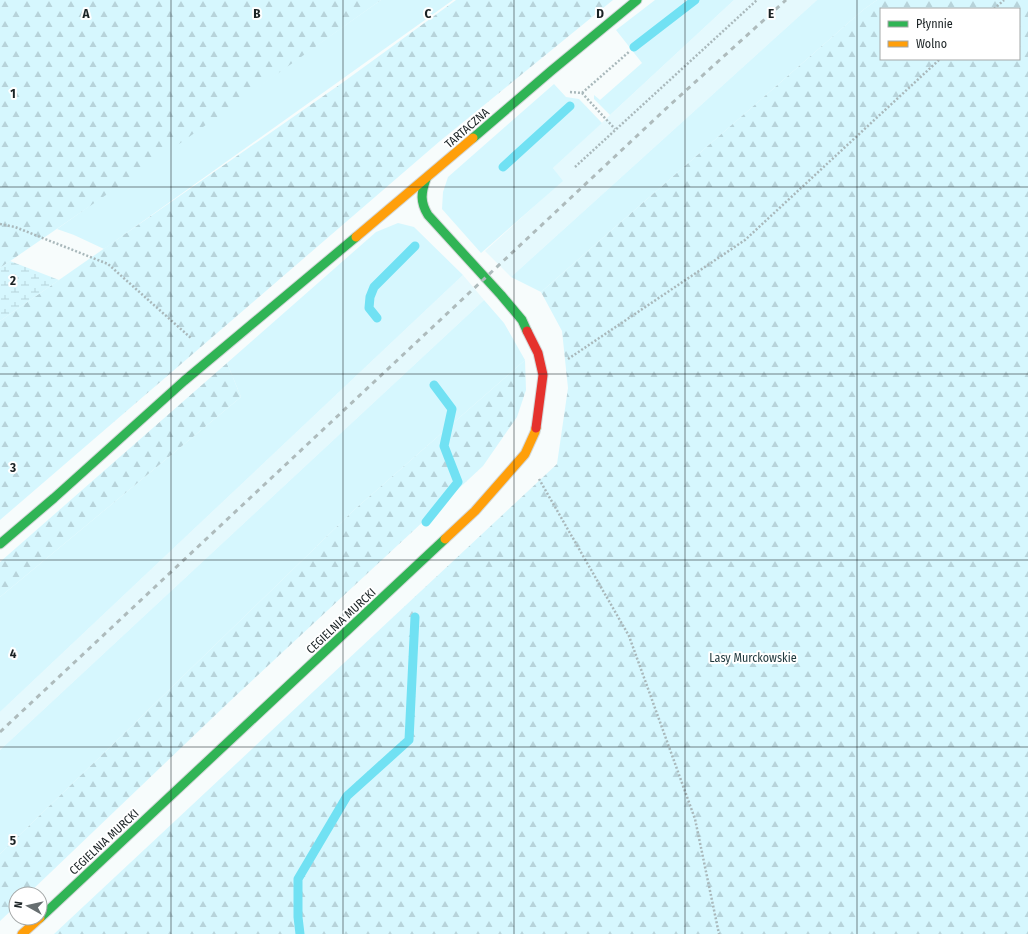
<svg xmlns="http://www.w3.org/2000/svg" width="1028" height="934" font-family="'Fira Sans Condensed',sans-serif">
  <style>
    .built { fill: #e5f9fd }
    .grass { fill: #d6f7fe }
    .forest { fill: url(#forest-firs); fill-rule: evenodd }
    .wetland { fill: url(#wetland-marsh) }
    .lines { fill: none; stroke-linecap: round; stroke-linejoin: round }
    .stream { stroke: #71e1f3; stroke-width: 9 }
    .fast-casing { stroke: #d4d8d9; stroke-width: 11 }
    .slow-casing { stroke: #d4d8d9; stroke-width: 11 }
    .jam-casing { stroke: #d4d8d9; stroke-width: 11 }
    .path { stroke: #a9b8bb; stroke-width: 2.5; stroke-dasharray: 2 2; stroke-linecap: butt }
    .fast { stroke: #30b455; stroke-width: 9 }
    .slow { stroke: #ff9f0a; stroke-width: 9 }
    .jam { stroke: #e5322d; stroke-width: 9 }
    .rail { stroke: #aebbbc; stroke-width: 3; stroke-dasharray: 5 5; stroke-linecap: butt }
    .grid { fill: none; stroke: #1a2224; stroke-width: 1; stroke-opacity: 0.55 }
    .labels { text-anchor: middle; stroke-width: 4; stroke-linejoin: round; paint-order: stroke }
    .street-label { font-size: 12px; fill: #1a2224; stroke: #fff }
    .park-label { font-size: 12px; fill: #1f383d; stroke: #fff }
    .grid-label { font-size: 13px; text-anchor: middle; font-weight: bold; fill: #1a2224; stroke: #fff; stroke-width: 4; stroke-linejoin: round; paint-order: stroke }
  </style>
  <defs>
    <pattern id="forest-firs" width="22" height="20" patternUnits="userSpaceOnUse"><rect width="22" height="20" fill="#d6f7fe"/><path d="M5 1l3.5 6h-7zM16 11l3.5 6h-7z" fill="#b7d3da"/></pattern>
    <pattern id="wetland-marsh" width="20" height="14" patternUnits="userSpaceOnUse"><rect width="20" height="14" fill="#d6f7fe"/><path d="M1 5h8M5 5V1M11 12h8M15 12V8" fill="none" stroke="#b7d3da"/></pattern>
  </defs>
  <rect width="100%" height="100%" fill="#f7fcfc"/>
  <path class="built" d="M 734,0 L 817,0 L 511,277 L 485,251 L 562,181 L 553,168 Z
    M 463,275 L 484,300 L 0,750 L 0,712 Z"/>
  <path class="grass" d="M 381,0 L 453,0 L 104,249 L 74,235 L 57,229 Z
    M 655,0 L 734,0 L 610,115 L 594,99 L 594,95 L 600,100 L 642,63 L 616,30 Z
    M 817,0 L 877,0 L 863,10 L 541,292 L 511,277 Z
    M 554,84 L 566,97 L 579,99 L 602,123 L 553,168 L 563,181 L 481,253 L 442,209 L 443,192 L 448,177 Z
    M 398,223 L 414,227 L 463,275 L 0,712 L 0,597 L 241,397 L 227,363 L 376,232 Z
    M 484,300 L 504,323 L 525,360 L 354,510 L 0,854 L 0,750 Z"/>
  <path class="forest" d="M 0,0 L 381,0 L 151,164 L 0,268 Z
    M 456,0 L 613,0 L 440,141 L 0,520 L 0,321 L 342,83 Z
    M 877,0 L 1028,0 L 1028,934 L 54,934 L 557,464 L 568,388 L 562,331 L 541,292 L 863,10 ZM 881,9 L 1019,9 L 1019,59 L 881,59 Z
    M 525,360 L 526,390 L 517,417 L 483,466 L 229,702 L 28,894 L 16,894 L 16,906 L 0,921 L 0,854 L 354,510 Z
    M 227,363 L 241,397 L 0,597 L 0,562 Z"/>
  <path class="wetland" d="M 10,261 L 59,280 L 0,321 L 0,268 Z"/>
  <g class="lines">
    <path class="stream" d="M 634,47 L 695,0
      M 503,167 L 570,106
      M 377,318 L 369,308 L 370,297 L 374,287 L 415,246
      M 426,522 L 458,482 L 444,446 L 452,409 L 434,385
      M 300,934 L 298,917 L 298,879 L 347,796 L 409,740 L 415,617"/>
    <g class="fast-casing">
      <path id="fast" d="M 473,138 L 551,71 L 637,0
        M 426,179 C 421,193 420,202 428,215 L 501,295 L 522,320 L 527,331
        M 0,544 L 54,498 L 184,381 L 356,237
        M 40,918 L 445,539"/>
    </g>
    <g class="slow-casing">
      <path id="slow" d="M 356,237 L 473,138
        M 445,539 L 475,511 L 525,454 L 535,432 L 536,428
        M 22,934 L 40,918"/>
    </g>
    <g class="jam-casing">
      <path id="jam" d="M 527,331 L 538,353 L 543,375 L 536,428"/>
    </g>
    <path class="path" d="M 994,9 L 1004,0
      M 570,92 L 582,93 L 615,129
      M 582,93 L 630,51
      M 575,167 L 757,0
      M 0,224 L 15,227 L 108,264 L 192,339
      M 568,359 L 745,240 L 940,59
      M 539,479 L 629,636 L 695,819 L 719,934"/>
    <use href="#fast" class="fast"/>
    <use href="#slow" class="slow"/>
    <use href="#jam" class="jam"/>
    <path class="rail" d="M 0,732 L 671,104 L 786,0"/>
  </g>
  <path class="grid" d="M 171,0 L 171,934M 343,0 L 343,934M 514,0 L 514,934M 685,0 L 685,934M 857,0 L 857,934M 0,187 L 1028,187M 0,374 L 1028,374M 0,560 L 1028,560M 0,747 L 1028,747"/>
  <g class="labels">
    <g class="street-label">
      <text transform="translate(467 128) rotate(-41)" y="4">TARTACZNA</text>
      <text transform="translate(341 621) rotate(-43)" y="4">CEGIELNIA MURCKI</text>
      <text transform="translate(104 842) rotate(-43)" y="4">CEGIELNIA MURCKI</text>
    </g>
    <g class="park-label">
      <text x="753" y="662">Lasy Murckowskie</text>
    </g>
  </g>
  <g class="grid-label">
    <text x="86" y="18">A</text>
    <text x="257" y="18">B</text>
    <text x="428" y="18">C</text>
    <text x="600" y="18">D</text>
    <text x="771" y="18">E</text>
    <text x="13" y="98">1</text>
    <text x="13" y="285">2</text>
    <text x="13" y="472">3</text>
    <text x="13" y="658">4</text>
    <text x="13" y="845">5</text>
  </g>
  <rect x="880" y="8" width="140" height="52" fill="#ffffff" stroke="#a3a7a7"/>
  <rect x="888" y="21" width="20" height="6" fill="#30b455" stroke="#a3a7a7"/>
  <text x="916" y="28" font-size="12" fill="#1a2224">Płynnie</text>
  <rect x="888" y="41" width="20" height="6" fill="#ff9f0a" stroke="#a3a7a7"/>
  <text x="916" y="48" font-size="12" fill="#1a2224">Wolno</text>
  <g transform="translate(28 906) rotate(278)"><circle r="19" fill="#ffffff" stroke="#a3a7a7"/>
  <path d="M0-3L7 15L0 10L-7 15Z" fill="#676e70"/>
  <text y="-6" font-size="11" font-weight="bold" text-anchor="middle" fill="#1a2224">N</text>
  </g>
</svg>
